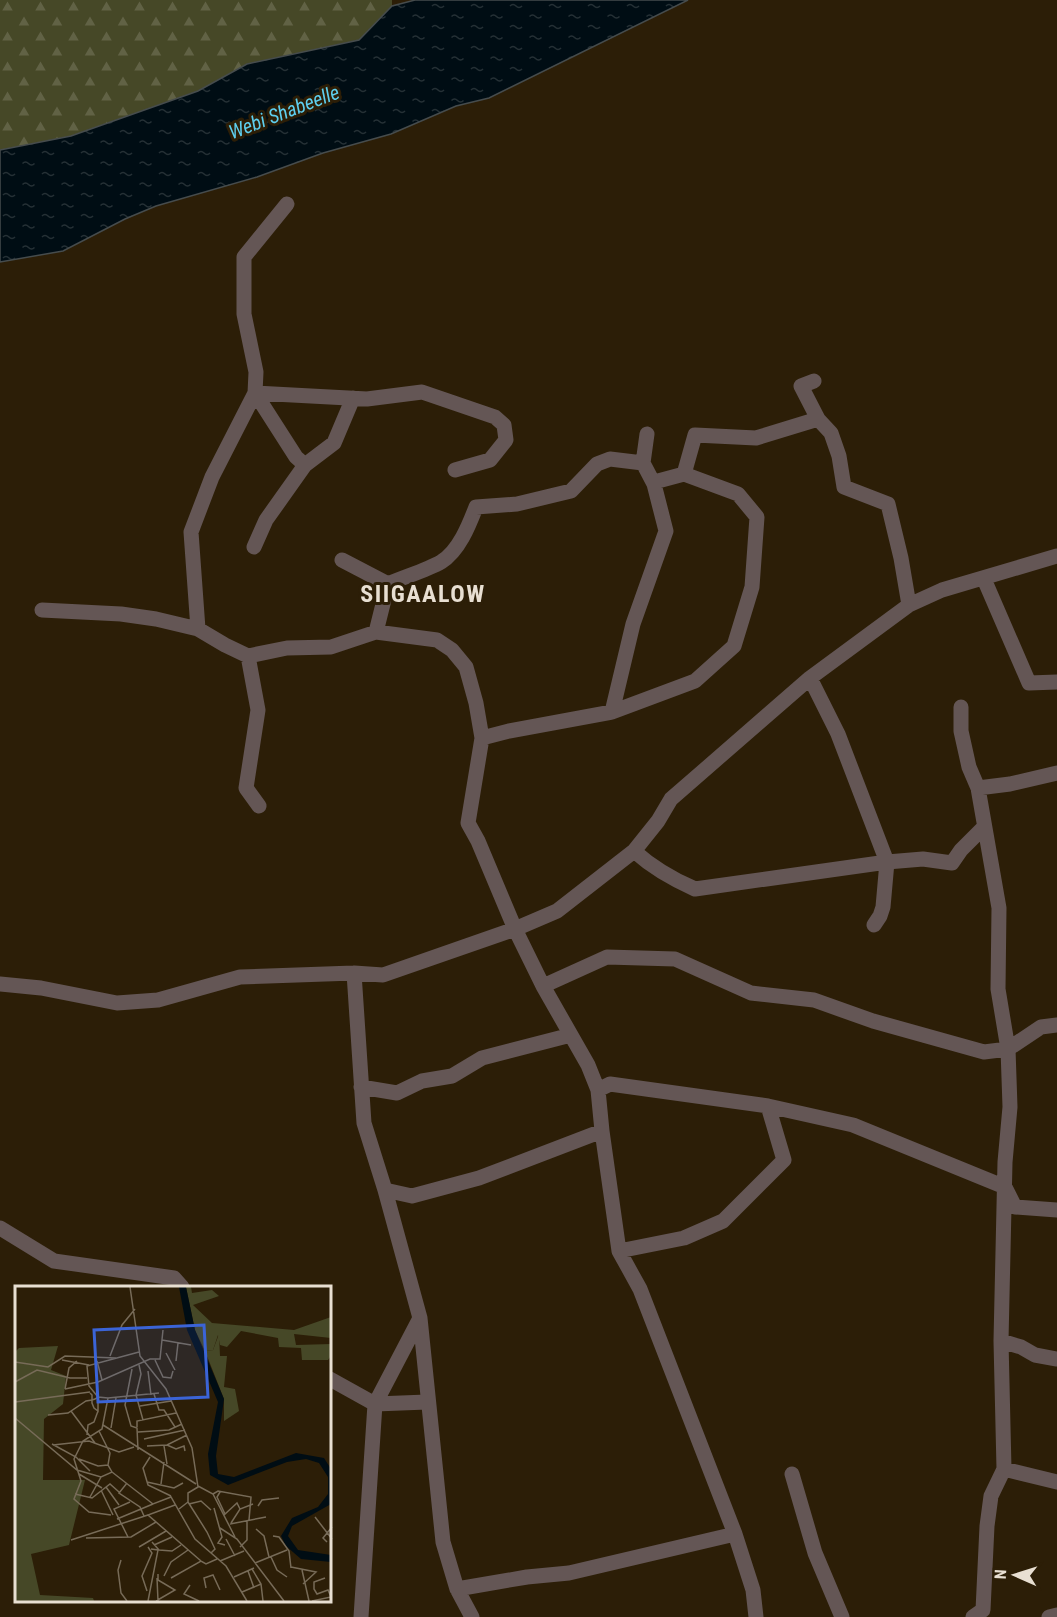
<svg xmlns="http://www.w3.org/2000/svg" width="1057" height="1617" font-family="'Roboto Condensed',sans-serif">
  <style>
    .forest { fill: url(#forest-firs) }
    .water { fill: url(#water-ripples); stroke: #464c4d; stroke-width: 1.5 }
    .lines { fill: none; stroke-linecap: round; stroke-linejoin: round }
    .minor { stroke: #645655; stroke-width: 15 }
    .labels { text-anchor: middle; stroke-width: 6; stroke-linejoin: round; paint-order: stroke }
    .water-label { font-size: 20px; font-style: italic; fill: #5ecfef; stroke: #2c1e07 }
    .district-label { font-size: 24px; font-weight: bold; letter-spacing: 1.5px; fill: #e8dfd2; stroke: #2c1e07 }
    .inset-road { fill: none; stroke: #776b58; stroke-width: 1.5 }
    .view { fill: #3b64d7; fill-opacity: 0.15; stroke: #3b64d7; stroke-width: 3 }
    .inset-edge { fill: none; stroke: #e8dfd2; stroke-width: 3 }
  </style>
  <defs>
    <pattern id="forest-firs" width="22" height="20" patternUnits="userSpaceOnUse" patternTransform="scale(1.5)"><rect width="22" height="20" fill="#464827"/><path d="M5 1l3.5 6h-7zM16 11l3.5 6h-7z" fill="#616245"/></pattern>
    <pattern id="water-ripples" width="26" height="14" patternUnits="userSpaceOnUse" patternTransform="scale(1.5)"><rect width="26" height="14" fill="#000d14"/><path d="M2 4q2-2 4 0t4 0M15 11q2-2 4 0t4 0" fill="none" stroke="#253035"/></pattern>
  </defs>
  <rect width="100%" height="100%" fill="#2c1e07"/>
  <path class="forest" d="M 0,0 L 392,0 L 392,6 L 359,40 L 248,64 L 198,91 L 71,136 L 0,150 Z"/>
  <path class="water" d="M 415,0 L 688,0 L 489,98 L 456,106 L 391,134 L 323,153 L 257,177 L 156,206 L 125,219 L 63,251 L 0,262 L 0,150 L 71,136 L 198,91 L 247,64 L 359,40 L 392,6 Z"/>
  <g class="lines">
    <path class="minor" d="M 814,381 L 801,386 L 818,419 L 831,433 L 839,456 L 844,487 L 888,504 L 901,558 L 909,605
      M 255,393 L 367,399 L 422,392 L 495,417 L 504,425 L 506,440 L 490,460 L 455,470
      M 255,393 L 296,457 L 305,465
      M 684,474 L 695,435 L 756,438 L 818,419
      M 254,547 L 266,520 L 305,465 L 334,443 L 353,398
      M 342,560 L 388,584
      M 984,579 L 1029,683 L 1057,682
      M 388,584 C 404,577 427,570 441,562 C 459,551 469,525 476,507 L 517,504 L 571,491 L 597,464 L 610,459 L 643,463
      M 42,610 L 121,614 L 156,619 L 198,629 L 225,645 L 248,656 L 287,648 L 331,647 L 376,632 L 437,640 L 452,650 L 466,667 L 476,703 L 482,738 L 468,823 L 478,841 L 515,929 L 543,986 L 588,1065 L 598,1090 L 602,1131 L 619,1251 L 640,1289 L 735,1534 L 753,1590 L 756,1617
      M 198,629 L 191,532 L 212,477 L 255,393 L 256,372 L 244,314 L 244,257 L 287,204
      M 376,632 L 388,584
      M 248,656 L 258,710 L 246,788 L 259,806
      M 810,678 L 838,734 L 887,862 L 883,907 L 880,916 L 874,925
      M 961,707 L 961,731 L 969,767 L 978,788 L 999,908 L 998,989 L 1008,1049 L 1010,1107 L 1005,1162 L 1001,1341 L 1004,1469 L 991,1496 L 987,1526 L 983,1610 L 973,1617
      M 612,712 L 633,624 L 666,531 L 654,484 L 643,463 L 647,434
      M 482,738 L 509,731 L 612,712 L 695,681 L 734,646 L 752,587 L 757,517 L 738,494 L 684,474 L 658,481 L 654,484
      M 978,788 L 1010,784 L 1057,773
      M 634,851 C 653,868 672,879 695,889 L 887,862 L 923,859 L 952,863 L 961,850 L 984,827
      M 354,973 L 364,1123 L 385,1190 L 420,1318 L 443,1542 L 457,1589 L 472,1617
      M 0,984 L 41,988 L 117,1003 L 158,1000 L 240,977 L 354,973 L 383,975 L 515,929 L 557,911 L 634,851 L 658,821 L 671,799 L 810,678 L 909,605 L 942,590 L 1057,556
      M 543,986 L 607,957 L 675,959 L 751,993 L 814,1000 L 873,1021 L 984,1052 L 1008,1049 L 1041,1027 L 1057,1025
      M 361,1087 L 397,1093 L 422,1081 L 452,1076 L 482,1058 L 571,1035
      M 598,1090 L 610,1084 L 768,1106 L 853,1125 L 1005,1187 L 1015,1207 L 1057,1210
      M 385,1190 L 412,1196 L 479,1178 L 602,1131
      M 0,1228 L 54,1261 L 174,1278 L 182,1287
      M 619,1251 L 684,1238 L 723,1221 L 784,1160 L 768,1106
      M 1001,1341 L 1021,1347 L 1035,1355 L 1057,1359
      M 330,1379 L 375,1404 L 427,1402
      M 1004,1469 L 1057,1482
      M 792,1474 L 815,1553 L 842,1617
      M 457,1589 L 527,1577 L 569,1573 L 735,1534
      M 361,1617 L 375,1404 L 420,1318
      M 1049,1617 L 1057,1615"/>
  </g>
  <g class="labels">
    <g class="water-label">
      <text transform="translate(284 112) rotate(-21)" y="7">Webi Shabeelle</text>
    </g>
    <g class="district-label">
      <text x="423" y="602">SIIGAALOW</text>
    </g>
  </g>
  <g transform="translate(15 1286)">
    <rect width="316" height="316" fill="#2c1e07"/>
    <path d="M 204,48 L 205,70 L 212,70 L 209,101 L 220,103 L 224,125 L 209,135 L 209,113 L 190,65 L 198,64 ZM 43,60 L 36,84 L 51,90 L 48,118 L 29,133 L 28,194 L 70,194 L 54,259 L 16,268 L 25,309 L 78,312 L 79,315 L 0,315 L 0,66 L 4,62 Z" fill="#464827"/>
    <path d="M 171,1 L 176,1 L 177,7 L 197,4 L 204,10 L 178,19 L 197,37 L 279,44 L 316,31 L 316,52 L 279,48 L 281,59 L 316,58 L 316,70 L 313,74 L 287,74 L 286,62 L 264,61 L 263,52 L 226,45 L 212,61 L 205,59 L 203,49 L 198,64 L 190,65 L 180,44 Z" fill="#464827"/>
    <path d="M 164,1 L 171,1 L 180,44 L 209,113 L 201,170 L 203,188 L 219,191 L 281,167 L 309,172 L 316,183 L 316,218 L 277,240 L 273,250 L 283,264 L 316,269 L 316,276 L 286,273 L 271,260 L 266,250 L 277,232 L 303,221 L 313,208 L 313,191 L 304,177 L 291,173 L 272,176 L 213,199 L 195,189 L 193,168 L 203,116 L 172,44 Z" fill="#000d14"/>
    <path class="inset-road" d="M 115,1 L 125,70 L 151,103 L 177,162 L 183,201 L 173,207 L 173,216 L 164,223M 147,54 L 176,59M 124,66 L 72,80 L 74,100 L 83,111 L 93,112 L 144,107M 151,67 L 160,84M 95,70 L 107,39 L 120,23M 47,74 L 74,79M 140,74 L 148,91 L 156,92 L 158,85M 82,75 L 87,94M 161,75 L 163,57M 0,76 L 33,81 L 50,70 L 101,72M 124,79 L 126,88 L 121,109 L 128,134M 117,83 L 110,119 L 116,140 L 122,142 L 123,164M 133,85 L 136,109M 0,96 L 22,84 L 55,92 L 72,92M 50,103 L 83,96 L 135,73 L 145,73 L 148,44M 50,103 L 54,82 L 62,75M 139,108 L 144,124 L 149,124 L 160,141M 93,112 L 87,143 L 68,155 L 59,173 L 66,195 L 59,213 L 74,226 L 96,229M 0,116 L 75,106M 125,120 L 156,115M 56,125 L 80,157M 33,129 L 53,127 L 71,115 L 77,114 L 80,113 L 83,111 L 83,125 L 79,122 L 77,117 L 77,109 L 75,107M 0,132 L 62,184 L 86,191 L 97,186 L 138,218 L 156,211 L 180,253 L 211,280 L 232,315M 88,139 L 181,198M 122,141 L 122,135 L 161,127M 96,142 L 101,112M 84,145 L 95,167 L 93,179 L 97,186M 123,146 L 154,144 L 167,138M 72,149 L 73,139 L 79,136 L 83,125M 129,153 L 170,144M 37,158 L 61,171 L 75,185M 38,159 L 74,155 L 104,166 L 119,161M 152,159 L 161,163 L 169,160 L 170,165M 132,160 L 152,159 L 172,149M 149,160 L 152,178M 135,171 L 128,182 L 133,199 L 156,210M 64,173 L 83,180 L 93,179M 64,188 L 87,202M 132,196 L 159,202 L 168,197M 112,197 L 104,207 L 125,221 L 129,230M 146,198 L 149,176M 183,200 L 198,208 L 220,251M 91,201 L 104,219M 86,204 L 98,229M 205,206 L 202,211 L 210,228M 60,208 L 77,212 L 95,198 L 104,206M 198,208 L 203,205 L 236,211 L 234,234M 75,211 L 86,191M 173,216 L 192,246 L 200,263 L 196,267M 174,218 L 186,215 L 196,224M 160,219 L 133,229 L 186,275M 243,220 L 247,214 L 264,212M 199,222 L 207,251 L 203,257 L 210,259M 209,229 L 222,217 L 225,223M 300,231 L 317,253M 102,233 L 138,218M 216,237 L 225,223 L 238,218M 215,238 L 251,231M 205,242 L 222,253 L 269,315M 241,243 L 249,250 L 254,271M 258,250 L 264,251 L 274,265 L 276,282M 113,251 L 99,223 L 115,216M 71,252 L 116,251 L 141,236M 211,253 L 220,270M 56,254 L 133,229M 137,256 L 144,264 L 157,265 L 166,259M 312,256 L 308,252 L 317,241M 139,259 L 157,251M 124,261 L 151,245M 225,261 L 232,254 L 232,234M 256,271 L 262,284 L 272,291M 106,274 L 103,284 L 106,307 L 112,315M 205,275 L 229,265M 240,277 L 272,264M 276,281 L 301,286 L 288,298M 237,283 L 246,298 L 248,315M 287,284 L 294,315M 233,285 L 239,302M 149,290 L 156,276 L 173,264M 219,291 L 239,282M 142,292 L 143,315M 156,292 L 186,275 L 191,278 L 202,273M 175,299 L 169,308 L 184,315M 191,302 L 189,292 L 198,289 L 205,304M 132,305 L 127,290 L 137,267 L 133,261M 227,306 L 246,298M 133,315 L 143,264 L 136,263M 141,315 L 160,304 L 143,294 L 143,288M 297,315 L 316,311 L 313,304 L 302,308 L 299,303 L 299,296 L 310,292"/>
    <path class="view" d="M 189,39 L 193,111 L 83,116 L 79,44 Z"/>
    <rect width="316" height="316" class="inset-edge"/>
  </g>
  <g transform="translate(1015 1575) rotate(273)" stroke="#2c1e07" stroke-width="4.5" paint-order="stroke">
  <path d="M0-4.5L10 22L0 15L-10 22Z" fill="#e8dfd2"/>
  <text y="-9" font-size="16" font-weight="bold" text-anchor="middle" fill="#e8dfd2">N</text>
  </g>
</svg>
